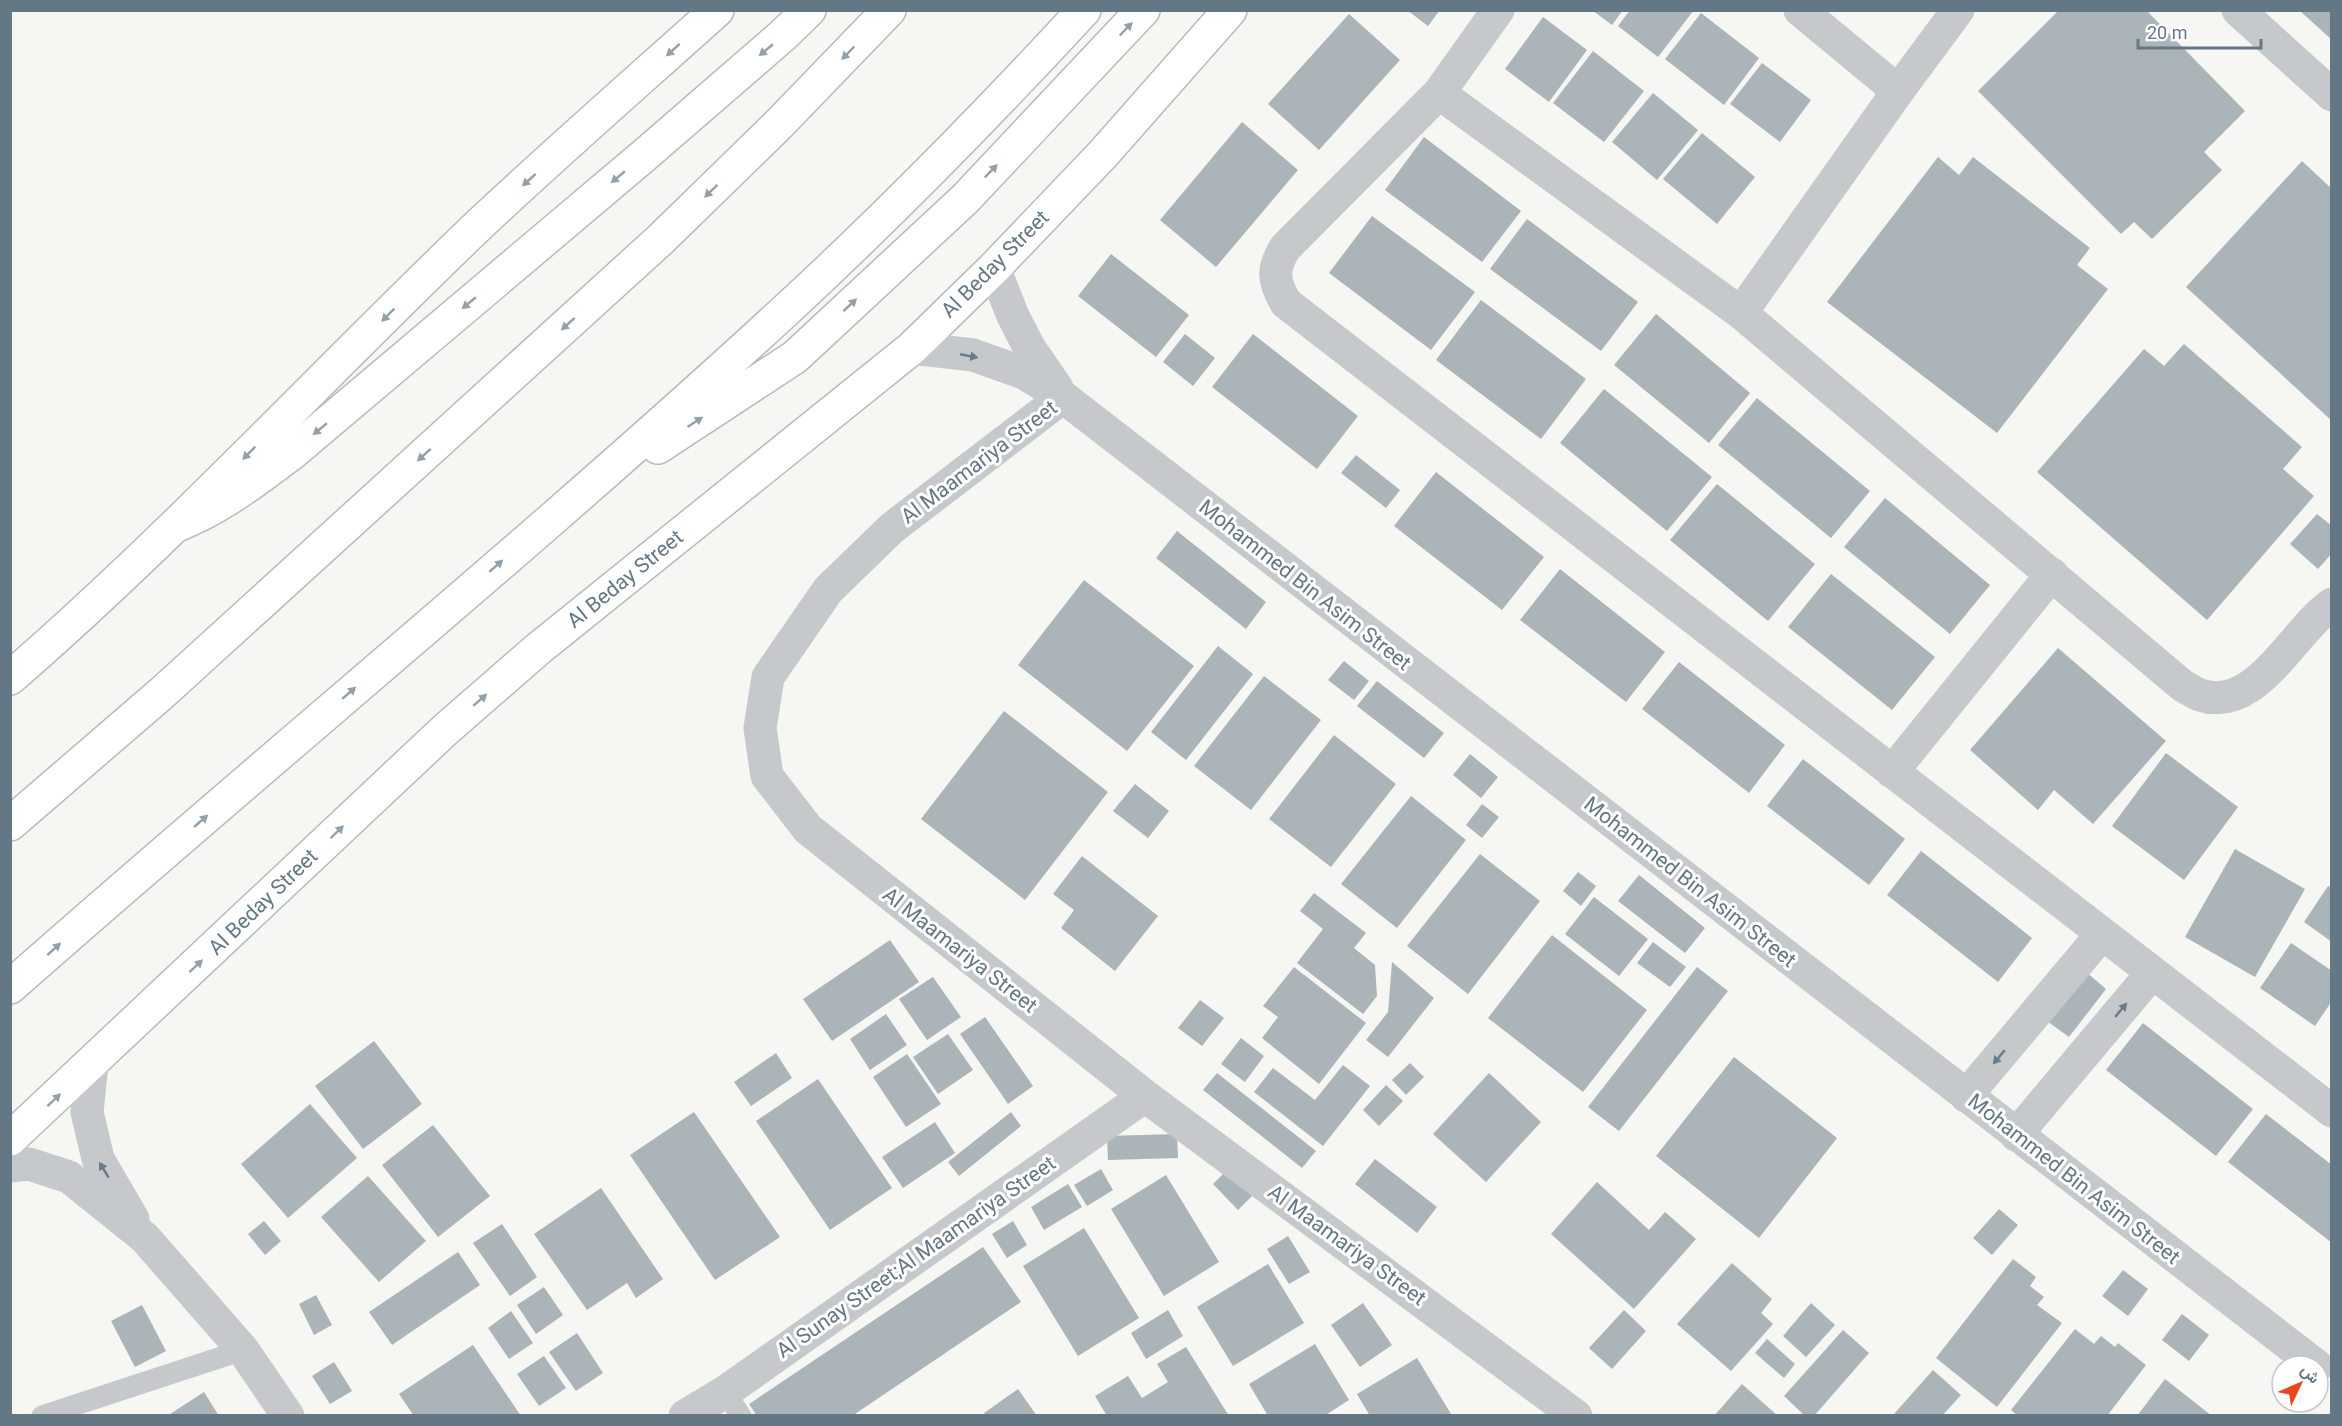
<svg xmlns="http://www.w3.org/2000/svg" width="2342" height="1426" font-family="Roboto,Vazirmatn,sans-serif">
  <style>
    .building { fill: #abb4b9 }
    .lines { fill: none; stroke-linecap: round; stroke-linejoin: round }
    .secondary-casing { stroke: #b5bbbf; stroke-width: 36 }
    .highway-casing { stroke: #b7bbbe; stroke-width: 36 }
    .lane { stroke: #c5c9cc; stroke-width: 21 }
    .street { stroke: #c5c9cc; stroke-width: 33 }
    .secondary { stroke: #fff; stroke-width: 33 }
    .highway { stroke: #fff; stroke-width: 33 }
    .oneway { fill: #92a0aa }
    .oneway2 { fill: #687b89 }
    .labels { text-anchor: middle; stroke-width: 6; stroke-linejoin: round; paint-order: stroke }
    .street-label { font-size: 21px; fill: #637785; stroke: #fff }
  </style>
  <rect width="100%" height="100%" fill="#f6f6f2"/>
  <path class="building" d="M 1407,10 L 1440,10 L 1428,26 Z
    M 1592,10 L 1623,10 L 1612,25 Z
    M 1630,10 L 1694,10 L 1658,57 L 1618,26 Z
    M 2059,10 L 2146,10 L 2245,111 L 2204,152 L 2222,170 L 2152,239 L 2134,222 L 2121,234 L 1978,91 Z
    M 2299,10 L 2332,10 L 2332,40 Z
    M 1701,13 L 1759,58 L 1724,105 L 1665,59 Z
    M 1349,14 L 1400,60 L 1319,150 L 1268,104 Z
    M 1543,17 L 1587,50 L 1549,102 L 1505,69 Z
    M 1593,51 L 1644,91 L 1604,142 L 1553,103 Z
    M 1762,63 L 1811,100 L 1780,142 L 1730,104 Z
    M 1653,93 L 1698,130 L 1657,180 L 1612,142 Z
    M 1242,122 L 1298,170 L 1216,267 L 1160,220 Z
    M 1702,133 L 1755,177 L 1717,224 L 1663,179 Z
    M 1424,137 L 1521,211 L 1482,262 L 1385,190 Z
    M 1938,157 L 1959,175 L 1973,157 L 2090,248 L 2077,265 L 2108,289 L 1997,433 L 1827,302 Z
    M 2302,161 L 2332,189 L 2332,421 L 2186,287 Z
    M 1372,216 L 1475,292 L 1431,350 L 1329,273 Z
    M 1527,219 L 1638,302 L 1601,351 L 1490,269 Z
    M 1111,254 L 1189,315 L 1156,357 L 1078,296 Z
    M 1481,300 L 1586,379 L 1541,439 L 1436,360 Z
    M 1656,314 L 1750,393 L 1709,443 L 1614,365 Z
    M 1185,334 L 1215,358 L 1193,386 L 1163,362 Z
    M 1253,334 L 1358,416 L 1317,469 L 1212,387 Z
    M 2184,344 L 2302,447 L 2283,469 L 2314,496 L 2207,620 L 2037,472 L 2144,349 L 2164,366 Z
    M 1604,389 L 1712,477 L 1667,531 L 1560,443 Z
    M 1757,398 L 1870,491 L 1831,538 L 1718,445 Z
    M 1356,455 L 1400,490 L 1386,508 L 1341,473 Z
    M 1436,472 L 1544,557 L 1502,610 L 1394,526 Z
    M 1717,484 L 1815,564 L 1768,621 L 1670,540 Z
    M 1885,498 L 1990,585 L 1950,634 L 1844,547 Z
    M 2317,514 L 2332,526 L 2332,553 L 2318,569 L 2290,544 Z
    M 1177,531 L 1266,602 L 1246,629 L 1156,558 Z
    M 1560,569 L 1665,652 L 1626,702 L 1520,620 Z
    M 1831,574 L 1935,657 L 1892,710 L 1788,627 Z
    M 1084,580 L 1194,666 L 1127,751 L 1018,665 Z
    M 1218,646 L 1253,674 L 1186,760 L 1151,732 Z
    M 2058,648 L 2166,741 L 2093,824 L 2054,790 L 2038,810 L 1970,750 Z
    M 1344,661 L 1369,681 L 1354,700 L 1328,680 Z
    M 1679,662 L 1785,745 L 1749,793 L 1642,709 Z
    M 1264,676 L 1321,720 L 1251,810 L 1194,766 Z
    M 1377,681 L 1444,733 L 1424,758 L 1357,706 Z
    M 1004,711 L 1108,792 L 1025,900 L 921,819 Z
    M 1334,735 L 1396,784 L 1331,867 L 1269,819 Z
    M 2166,753 L 2238,807 L 2184,880 L 2112,826 Z
    M 1470,754 L 1498,777 L 1481,798 L 1453,775 Z
    M 1803,759 L 1905,839 L 1869,885 L 1767,806 Z
    M 1135,784 L 1169,811 L 1148,838 L 1113,811 Z
    M 1411,796 L 1466,840 L 1397,928 L 1341,884 Z
    M 1482,804 L 1499,817 L 1482,838 L 1466,825 Z
    M 2235,849 L 2305,889 L 2255,977 L 2185,937 Z
    M 1921,851 L 2032,938 L 1998,982 L 1887,895 Z
    M 1480,854 L 1540,901 L 1468,994 L 1407,946 Z
    M 1082,856 L 1158,916 L 1115,971 L 1061,928 L 1074,910 L 1053,894 Z
    M 1578,872 L 1596,886 L 1581,906 L 1563,891 Z
    M 1639,875 L 1705,928 L 1685,953 L 1618,901 Z
    M 2328,886 L 2332,888 L 2332,942 L 2304,922 Z
    M 1314,893 L 1366,933 L 1354,948 L 1375,965 L 1377,996 L 1363,1014 L 1297,963 L 1323,929 L 1300,911 Z
    M 1594,897 L 1648,939 L 1619,976 L 1565,934 Z
    M 1552,935 L 1647,1010 L 1583,1092 L 1488,1018 Z
    M 890,940 L 919,982 L 832,1041 L 803,999 Z
    M 1653,942 L 1686,967 L 1670,987 L 1637,963 Z
    M 2291,943 L 2332,971 L 2332,1001 L 2315,1026 L 2260,988 Z
    M 1392,962 L 1434,998 L 1388,1057 L 1366,1040 L 1388,1012 Z
    M 1294,967 L 1366,1023 L 1319,1084 L 1262,1038 L 1278,1017 L 1263,1006 Z
    M 1697,967 L 1728,991 L 1619,1131 L 1588,1107 Z
    M 2085,971 L 2106,989 L 2069,1037 L 2047,1021 Z
    M 933,977 L 961,1017 L 927,1040 L 899,999 Z
    M 1200,1000 L 1224,1018 L 1202,1046 L 1178,1028 Z
    M 886,1014 L 907,1045 L 870,1070 L 850,1039 Z
    M 985,1017 L 1033,1086 L 1008,1104 L 960,1034 Z
    M 2143,1023 L 2253,1109 L 2216,1156 L 2106,1070 Z
    M 948,1034 L 973,1070 L 938,1094 L 913,1057 Z
    M 1241,1038 L 1264,1056 L 1245,1082 L 1221,1064 Z
    M 374,1041 L 422,1104 L 363,1149 L 315,1086 Z
    M 776,1053 L 792,1078 L 751,1106 L 734,1082 Z
    M 907,1054 L 941,1104 L 906,1127 L 873,1077 Z
    M 1734,1057 L 1837,1138 L 1759,1238 L 1656,1156 Z
    M 1410,1063 L 1424,1077 L 1406,1095 L 1392,1080 Z
    M 1343,1065 L 1370,1086 L 1323,1146 L 1254,1092 L 1273,1068 L 1315,1100 Z
    M 1217,1073 L 1316,1151 L 1302,1168 L 1203,1090 Z
    M 1489,1073 L 1541,1122 L 1486,1182 L 1433,1134 Z
    M 818,1079 L 892,1188 L 830,1230 L 756,1121 Z
    M 1386,1085 L 1403,1101 L 1379,1126 L 1363,1110 Z
    M 310,1104 L 357,1158 L 288,1218 L 241,1164 Z
    M 694,1112 L 780,1237 L 715,1280 L 630,1155 Z
    M 1011,1112 L 1021,1126 L 959,1176 L 948,1162 Z
    M 2266,1114 L 2332,1165 L 2332,1243 L 2228,1162 Z
    M 935,1122 L 955,1153 L 903,1188 L 882,1157 Z
    M 433,1125 L 490,1196 L 438,1237 L 382,1165 Z
    M 1177,1134 L 1178,1158 L 1108,1160 L 1107,1136 Z
    M 1375,1159 L 1437,1207 L 1417,1233 L 1355,1184 Z
    M 1101,1169 L 1113,1190 L 1087,1206 L 1074,1185 Z
    M 1228,1169 L 1253,1195 L 1238,1210 L 1213,1184 Z
    M 1166,1175 L 1219,1262 L 1164,1296 L 1111,1209 Z
    M 368,1176 L 426,1241 L 379,1282 L 321,1217 Z
    M 1597,1182 L 1649,1230 L 1665,1212 L 1696,1239 L 1634,1309 L 1551,1234 Z
    M 1068,1184 L 1082,1207 L 1044,1230 L 1031,1207 Z
    M 601,1188 L 663,1279 L 636,1298 L 627,1283 L 587,1310 L 534,1234 Z
    M 1999,1209 L 2018,1225 L 1992,1255 L 1973,1238 Z
    M 264,1221 L 281,1241 L 265,1255 L 248,1234 Z
    M 1013,1221 L 1027,1245 L 1007,1258 L 992,1234 Z
    M 502,1224 L 537,1277 L 510,1296 L 473,1243 Z
    M 1084,1228 L 1139,1318 L 1078,1356 L 1023,1266 Z
    M 1288,1236 L 1310,1272 L 1289,1284 L 1267,1249 Z
    M 983,1247 L 1021,1302 L 852,1416 L 757,1416 L 749,1404 Z
    M 458,1252 L 480,1285 L 392,1345 L 369,1312 Z
    M 2013,1259 L 2036,1277 L 2030,1286 L 2044,1297 L 2037,1305 L 2062,1323 L 1997,1407 L 1936,1358 Z
    M 1732,1263 L 1772,1299 L 1761,1313 L 1773,1324 L 1731,1371 L 1677,1324 Z
    M 1268,1264 L 1304,1323 L 1233,1366 L 1197,1307 Z
    M 2123,1270 L 2148,1289 L 2128,1316 L 2102,1296 Z
    M 544,1287 L 563,1315 L 536,1334 L 517,1305 Z
    M 316,1295 L 332,1325 L 314,1335 L 299,1304 Z
    M 1363,1303 L 1392,1345 L 1360,1367 L 1331,1325 Z
    M 1811,1303 L 1835,1325 L 1806,1357 L 1783,1336 Z
    M 142,1305 L 166,1351 L 135,1367 L 111,1321 Z
    M 1168,1310 L 1183,1336 L 1146,1359 L 1131,1333 Z
    M 1624,1310 L 1646,1331 L 1612,1369 L 1589,1348 Z
    M 511,1311 L 533,1343 L 509,1359 L 488,1328 Z
    M 2182,1314 L 2209,1335 L 2189,1361 L 2162,1340 Z
    M 2075,1329 L 2094,1344 L 2101,1336 L 2115,1347 L 2118,1343 L 2146,1365 L 2107,1416 L 2018,1416 L 2011,1410 Z
    M 1843,1330 L 1869,1353 L 1814,1416 L 1805,1416 L 1784,1396 Z
    M 577,1333 L 603,1373 L 576,1391 L 549,1352 Z
    M 1767,1339 L 1795,1364 L 1784,1378 L 1755,1353 Z
    M 1315,1344 L 1349,1400 L 1324,1416 L 1268,1416 L 1249,1384 Z
    M 473,1345 L 521,1416 L 414,1416 L 399,1394 Z
    M 1186,1347 L 1229,1416 L 1107,1416 L 1095,1396 L 1128,1376 L 1142,1398 L 1168,1382 L 1157,1364 Z
    M 544,1356 L 566,1388 L 539,1406 L 517,1374 Z
    M 1417,1358 L 1451,1414 L 1370,1416 L 1357,1394 Z
    M 334,1362 L 352,1391 L 330,1404 L 312,1376 Z
    M 1933,1370 L 1961,1395 L 1942,1416 L 1896,1416 L 1894,1414 Z
    M 2165,1379 L 2212,1416 L 2137,1416 Z
    M 1742,1384 L 1778,1416 L 1714,1416 Z
    M 1018,1389 L 1037,1416 L 986,1416 L 984,1413 Z
    M 204,1392 L 219,1416 L 167,1416 Z"/>
  <g class="lines">
    <g class="secondary-casing">
      <path id="secondary" d="M 10,678 C 175,535 323,374 481,223 C 558,151 638,81 717,10
        M 10,1139 L 445,730 L 538,649 L 912,348 L 994,268 L 1103,154 L 1230,10"/>
    </g>
    <g class="highway-casing">
      <path id="highway" d="M 658,447 L 795,357 L 965,199 L 1143,10
        M 177,525 C 222,507 254,481 292,453 L 647,153 L 782,36 L 809,10
        M 10,824 L 162,693 L 661,239 L 778,125 L 889,10
        M 10,987 C 267,760 533,543 785,311 C 889,215 988,114 1084,10"/>
    </g>
    <path class="lane" d="M 725,1392 L 741,1416
      M 42,1416 L 243,1350"/>
    <path class="street" d="M 1498,10 L 1439,93 L 1285,248 C 1272,269 1273,281 1286,303 L 2332,1111
      M 1800,10 L 1898,91
      M 2238,10 L 2332,95
      M 1439,93 L 1741,313 L 2183,686 C 2189,689 2194,693 2200,695 C 2256,714 2293,631 2332,604
      M 994,268 L 1013,316 L 1030,349 L 1057,388
      M 1741,313 L 1898,91 L 1958,10
      M 912,348 L 973,355 L 1024,373 L 1063,397 L 2317,1366
      M 1063,397 L 892,528 L 828,590 L 768,677 L 760,728 L 767,776 L 808,829 L 1145,1096 L 1576,1416
      M 1892,772 L 2052,574
      M 92,1064 L 87,1112 L 98,1159 L 133,1219
      M 1966,1096 L 2102,934
      M 2016,1135 L 2152,973
      M 10,1166 L 29,1164 L 69,1177 L 145,1238 L 243,1350 L 288,1416
      M 685,1416 L 725,1392 L 1145,1096"/>
    <use href="#secondary" class="secondary"/>
    <use href="#highway" class="highway"/>
  </g>
  <defs><path id="oneway-solid" d="M-6-.8H1V-3.2L6.5 0L1 3.2V.8H-6Z" transform="scale(1.5)"/></defs>
  <g class="oneway">
    <use href="#oneway-solid" transform="translate(1126 29) rotate(-46)"/>
    <use href="#oneway-solid" transform="translate(673 50) rotate(138)"/>
    <use href="#oneway-solid" transform="translate(766 50) rotate(140)"/>
    <use href="#oneway-solid" transform="translate(848 53) rotate(134)"/>
    <use href="#oneway-solid" transform="translate(991 171) rotate(-46)"/>
    <use href="#oneway-solid" transform="translate(618 177) rotate(140)"/>
    <use href="#oneway-solid" transform="translate(529 180) rotate(138)"/>
    <use href="#oneway-solid" transform="translate(711 191) rotate(136)"/>
    <use href="#oneway-solid" transform="translate(469 303) rotate(140)"/>
    <use href="#oneway-solid" transform="translate(850 305) rotate(-43)"/>
    <use href="#oneway-solid" transform="translate(388 315) rotate(135)"/>
    <use href="#oneway-solid" transform="translate(568 324) rotate(138)"/>
    <use href="#oneway-solid" transform="translate(695 422) rotate(-33)"/>
    <use href="#oneway-solid" transform="translate(320 429) rotate(140)"/>
    <use href="#oneway-solid" transform="translate(249 453) rotate(135)"/>
    <use href="#oneway-solid" transform="translate(424 455) rotate(138)"/>
    <use href="#oneway-solid" transform="translate(496 566) rotate(-41)"/>
    <use href="#oneway-solid" transform="translate(349 693) rotate(-41)"/>
    <use href="#oneway-solid" transform="translate(480 700) rotate(-41)"/>
    <use href="#oneway-solid" transform="translate(201 821) rotate(-41)"/>
    <use href="#oneway-solid" transform="translate(337 832) rotate(-44)"/>
    <use href="#oneway-solid" transform="translate(54 949) rotate(-42)"/>
    <use href="#oneway-solid" transform="translate(196 966) rotate(-43)"/>
    <use href="#oneway-solid" transform="translate(54 1100) rotate(-43)"/>
  </g>
  <g class="oneway2">
    <use href="#oneway-solid" transform="translate(969 356) rotate(11)"/>
    <use href="#oneway-solid" transform="translate(2121 1010) rotate(-50)"/>
    <use href="#oneway-solid" transform="translate(1999 1057) rotate(130)"/>
    <use href="#oneway-solid" transform="translate(104 1170) rotate(-121)"/>
  </g>
  <g class="labels">
    <g class="street-label">
      <text transform="translate(995 264) rotate(-45)" y="7">Al Beday Street</text>
      <text transform="translate(979 462) rotate(-37)" y="7">Al Maamariya Street</text>
      <text transform="translate(625 579) rotate(-39)" y="7">Al Beday Street</text>
      <text transform="translate(1305 585) rotate(38)" y="7">Mohammed Bin Asim Street</text>
      <text transform="translate(1690 882) rotate(38)" y="7">Mohammed Bin Asim Street</text>
      <text transform="translate(263 902) rotate(-44)" y="7">Al Beday Street</text>
      <text transform="translate(960 950) rotate(38)" y="7">Al Maamariya Street</text>
      <text transform="translate(2074 1179) rotate(38)" y="7">Mohammed Bin Asim Street</text>
      <text transform="translate(1347 1245) rotate(36)" y="7">Al Maamariya Street</text>
      <text transform="translate(916 1257) rotate(-35)" y="7">Al Sunay Street;Al Maamariya Street</text>
    </g>
  </g>
  <rect width="2342" height="1426" fill="none" stroke="#637785" stroke-width="24"/>
  <g transform="translate(2300 1384) rotate(46)"><circle r="28" fill="#ffffff" stroke="#c1c9ce" stroke-width="1.5"/>
  <path d="M0-4.5L10 22L0 15L-10 22Z" fill="#ed461b"/>
  <text y="-9" font-size="16" font-weight="bold" text-anchor="middle" fill="#637785">ش</text>
  </g>
  <path d="M2138 39v9h123v-9" fill="none" stroke="#637785" stroke-width="3"/>
  <text x="2147" y="39" font-size="18" fill="#637785" stroke="#ffffff" stroke-width="4.5" paint-order="stroke">20 m</text>
</svg>
